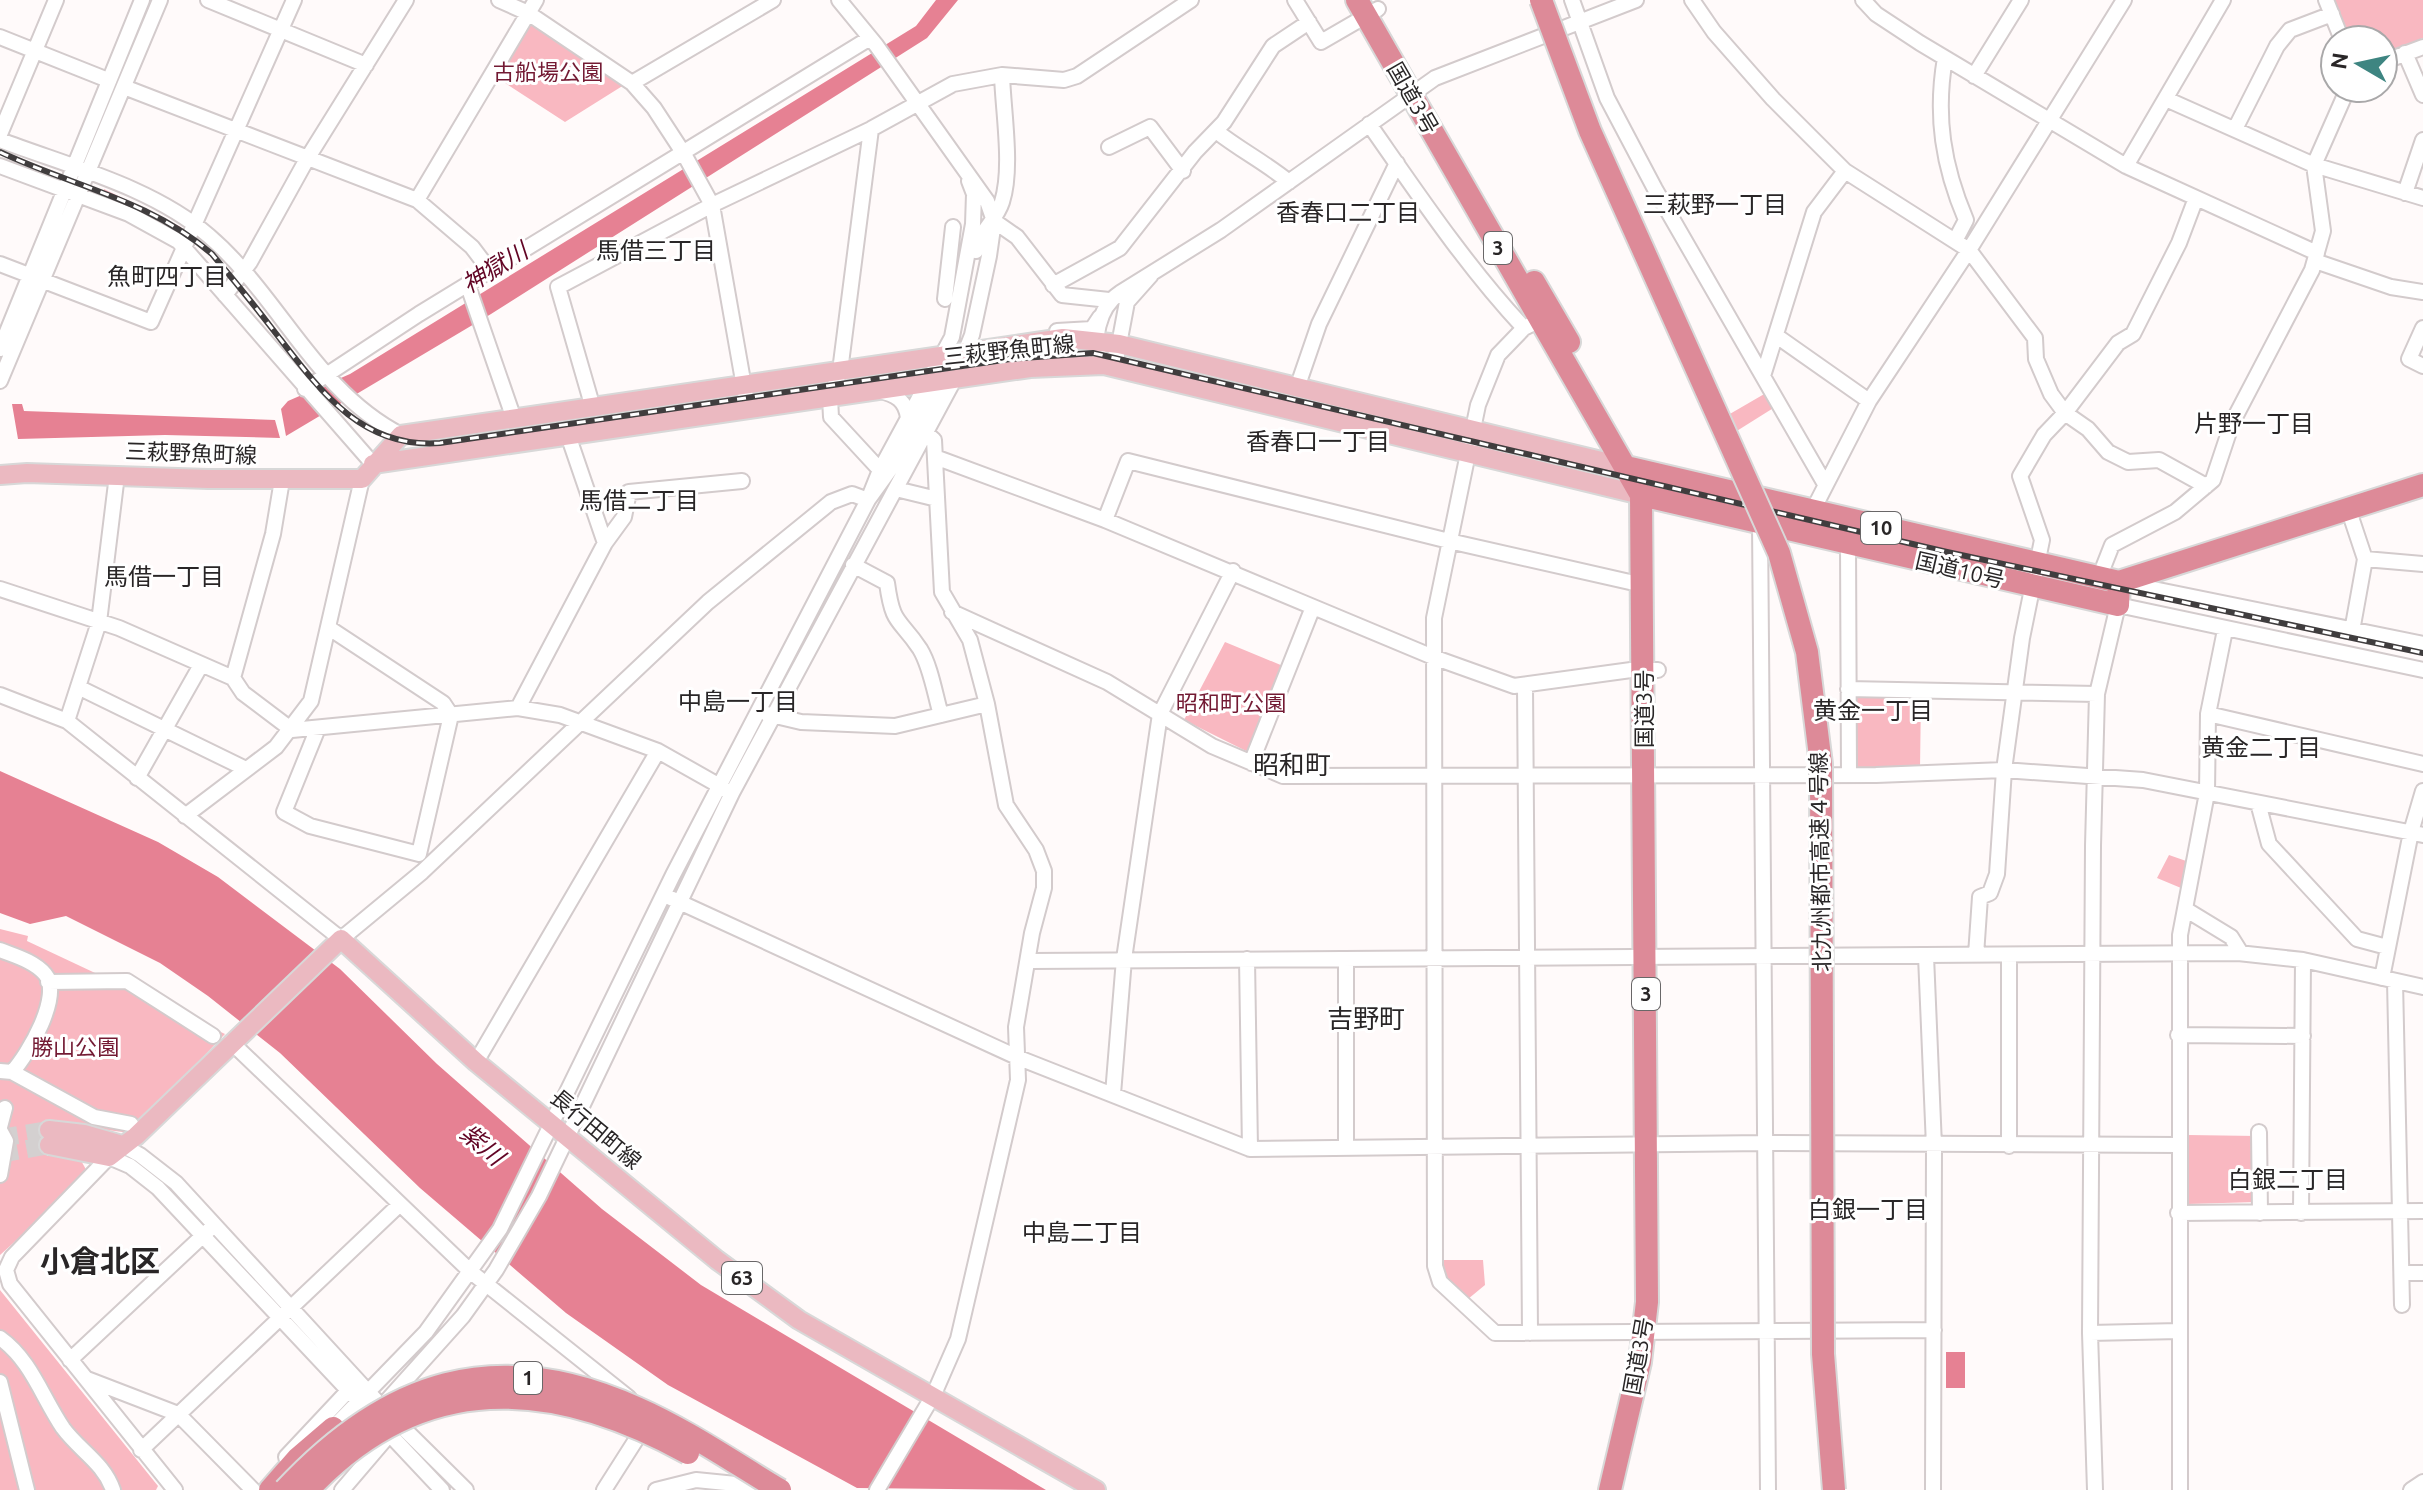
<svg xmlns="http://www.w3.org/2000/svg" width="2423" height="1490" font-family="Ubuntu,'Noto Sans JP',sans-serif">
  <style>
    .green { fill: #f9b8c1 }
    .water { fill: #e68193 }
    .lines { fill: none; stroke-linecap: round; stroke-linejoin: round }
    .major-tunnel { stroke: #d4d0d0; stroke-width: 18; stroke-dasharray: 18 9; stroke-linecap: butt }
    .minor-casing { stroke: #d3cbcc; stroke-width: 18 }
    .major-casing { stroke: #d8d8d8; stroke-width: 22 }
    .highway-casing { stroke: #d8d8d8; stroke-width: 26 }
    .minor { stroke: #fff; stroke-width: 14 }
    .major { stroke: #ebb9c1; stroke-width: 18 }
    .highway { stroke: #dd8a98; stroke-width: 22 }
    .rail-casing { stroke: #403d3e; stroke-width: 6 }
    .rail { stroke: #fff; stroke-width: 3; stroke-dasharray: 9; stroke-linecap: butt }
    .highway-bridge-casing { stroke: #d8d8d8; stroke-width: 26; stroke-linecap: butt }
    .highway-bridge { stroke: #dd8a98; stroke-width: 22 }
    .labels { text-anchor: middle; stroke-width: 6; stroke-linejoin: round; paint-order: stroke }
    .shield { fill: #fff; stroke: #696768; stroke-width: 2 }
    .shield-label { font-size: 20px; font-weight: bold; fill: #292627 }
    .park-label { font-size: 22px; fill: #731a33; stroke: #fff }
    .street-label { font-size: 22px; fill: #292627; stroke: #fff }
    .neighbourhood-label { font-size: 24px; fill: #292627; stroke: #fff }
    .water-label { font-size: 24px; font-style: italic; fill: #620525; stroke: #fff }
    .quarter-label { font-size: 26px; fill: #292627; stroke: #fff }
    .district-label { font-size: 30px; font-weight: bold; fill: #292627; stroke: #fff }
  </style>
  <rect width="100%" height="100%" fill="#fffafa"/>
  <path class="green" d="M 2333,0 L 2423,0 L 2423,38 L 2383,54 L 2383,40 L 2348,40 Z
    M 530,21 L 624,85 L 565,122 L 494,76 Z
    M 104,189 L 181,227 L 182,231 L 102,195 Z
    M 1766,393 L 1775,407 L 1724,439 L 1716,422 Z
    M 1225,642 L 1283,666 L 1248,752 L 1184,720 Z
    M 1854,692 L 1921,695 L 1920,769 L 1855,769 Z
    M 2169,855 L 2189,862 L 2181,888 L 2157,878 Z
    M 0,929 L 28,936 L 27,941 L 225,1034 L 130,1133 L 47,1122 L 47,1156 L 78,1155 L 89,1175 L 0,1255 Z
    M 2188,1135 L 2257,1136 L 2257,1202 L 2188,1204 Z
    M 1441,1260 L 1483,1260 L 1485,1285 L 1468,1299 L 1443,1274 Z
    M 0,1290 L 158,1486 L 156,1490 L 0,1490 Z"/>
  <path class="water" d="M 936,0 L 958,0 L 927,38 L 491,314 L 286,436 L 281,409 L 288,401 L 350,374 L 916,26 Z
    M 12,404 L 22,404 L 24,411 L 275,420 L 280,438 L 165,435 L 18,439 Z
    M 0,771 L 158,842 L 218,877 L 340,969 L 437,1064 L 602,1209 L 701,1285 L 1046,1490 L 857,1488 L 668,1385 L 566,1313 L 420,1188 L 280,1053 L 208,996 L 160,963 L 66,916 L 30,924 L 0,913 Z
    M 1946,1352 L 1965,1352 L 1965,1388 L 1946,1388 Z"/>
  <g class="lines">
    <path class="major-tunnel" d="M 0,1138 L 49,1130
      M 0,1154 L 49,1145"/>
    <g class="minor-casing">
      <path id="minor" d="M 208,0 L 366,65
        M 499,0 L 528,13 L 632,83 L 654,108 L 684,154 L 712,205 L 748,409
        M 1295,0 L 1321,42 L 1378,9
        M 1572,0 L 1607,98 L 1655,189 L 1825,484
        M 1692,0 L 1714,32 L 1773,99 L 1845,171 L 1969,250 L 2035,338 L 2036,359 L 2051,394 L 2065,413 L 2088,429 L 2108,452 L 2128,462 L 2159,460 L 2206,486
        M 1863,0 L 1876,14 L 1920,43 L 2126,166 L 2317,253
        M 2326,0 L 2342,40
        M 0,37 L 108,80
        M 2405,53 L 2423,95
        M 1945,58 C 1935,116 1943,166 1966,220 L 1955,241
        M 2383,62 L 2423,47
        M 1974,76 L 2021,0
        M 632,83 L 773,0
        M 124,87 L 417,200 L 472,247 L 491,272
        M 2166,99 L 2314,165 L 2423,198
        M 1369,124 C 1418,194 1466,266 1524,328 L 1530,325
        M 871,129 L 840,371 L 830,398 L 831,417 L 880,470
        M 2235,129 L 2277,46 L 2290,30 L 2332,14
        M 1216,131 C 1240,150 1266,163 1289,182
        M 0,134 L 56,0
        M 0,140 C 68,166 153,187 209,236 C 280,297 315,391 401,435
        M 1109,147 L 1150,127 L 1183,171
        M 0,166 L 129,214 L 178,241 L 373,464
        M 2126,166 L 2223,0
        M 2405,193 L 2423,140
        M 417,200 L 536,0
        M 994,221 L 1017,237 L 1062,295 L 1109,300
        M 976,251 C 980,230 996,221 1002,202 C 1013,168 1003,111 1002,75
        M 2315,261 L 2391,287 L 2423,292
        M 0,264 L 151,322 L 294,0
        M 1151,275 L 1127,302 L 1117,355 L 1104,365 C 1089,343 1099,307 1120,293 L 1221,230 L 1435,78 L 1636,0
        M 1053,285 L 1120,248 L 1195,152 L 1224,122 L 1273,46 L 1309,22
        M 468,286 L 514,419
        M 225,295 L 250,262 L 307,159 L 406,0
        M 945,299 L 953,227
        M 1524,328 L 1498,355 L 1478,405 L 1434,618 L 1435,1266 L 1440,1282 L 1495,1333 L 1934,1330
        M 2423,328 L 2409,359 L 2423,366
        M 1057,331 L 1092,329 L 1100,317
        M 1778,337 L 1869,401
        M 0,349 L 142,0
        M 1763,376 L 1814,212 L 1845,171
        M 0,381 L 160,0
        M 1297,388 L 1319,324 L 1397,163
        M 305,389 L 419,314 L 870,38
        M 879,391 C 896,394 906,401 908,418
        M 593,408 L 558,287 L 712,205 L 871,129 L 953,84 L 1002,75 L 1064,80 L 1077,76 L 1191,0
        M 935,457 L 1105,520 L 1433,657 L 1514,686 L 1631,670 L 1658,670
        M 896,489 L 937,499
        M 2349,511 L 2365,559 L 2352,631
        M 1105,520 L 1128,461 L 1449,541 L 1643,585
        M 1760,523 L 1768,1490
        M 1807,534 L 1812,512 L 1869,401 L 1969,250 L 2124,0
        M 605,543 L 624,517 L 629,492 L 742,481
        M 1848,543 L 1849,775
        M 2365,559 L 2423,564
        M 853,565 L 887,583 C 893,627 899,617 920,649 C 931,667 935,695 941,715
        M 2099,578 L 2112,545 L 2175,512 L 2213,480 L 2232,423 L 2312,270 L 2323,231 L 2314,165 L 2348,88
        M 2124,583 L 2423,644
        M 0,589 L 119,628 L 233,678 L 243,693 L 292,730 L 518,708 L 560,715 L 658,751 L 727,790
        M 952,612 L 1107,682 L 1212,746 L 1283,776 L 1876,775 L 2004,770 L 2143,780 L 2423,835
        M 233,678 L 273,534 L 282,480
        M 1525,687 L 1530,1333
        M 80,688 L 246,769
        M 1848,689 L 2097,694
        M 0,695 L 67,721 L 341,939 L 422,872 L 708,602 L 831,502 L 852,494 L 868,500 L 894,464 L 945,377
        M 518,708 L 605,543 L 569,438
        M 767,714 L 801,722 L 895,726 L 987,704
        M 2208,714 L 2423,764
        M 67,721 L 99,622 L 117,475
        M 318,728 L 284,812 L 310,826 L 419,854 L 451,715 L 443,703 L 329,628
        M 1251,763 L 1313,607
        M 137,778 L 201,665
        M 2258,803 L 2269,844 L 2357,939 L 2387,947
        M 185,816 L 276,747 L 311,701 L 362,479
        M 664,895 L 1019,1058 L 1250,1149 L 1765,1143 L 2179,1145
        M 2185,909 L 2231,937 L 2241,953
        M 0,950 C 15,956 34,961 45,974 C 63,995 28,1055 12,1072 L 0,1071
        M 1976,955 L 1980,897 L 1990,893 L 1997,874 L 2004,770 L 2022,638 L 2042,540 L 2020,476 L 2044,435 L 2065,413 L 2118,343 L 2133,334 L 2179,243 L 2196,198
        M 2009,955 L 2009,1146
        M 1926,956 L 1934,1146 L 1933,1490
        M 1247,959 L 1250,1149
        M 1346,959 L 1346,1148
        M 1030,961 L 2238,953 L 2303,960 L 2423,987
        M 2382,978 L 2411,832 L 2423,791
        M 2395,981 L 2402,1305
        M 48,982 L 127,981 L 213,1036
        M 2178,1035 L 2303,1036
        M 231,1042 L 471,1272 L 629,1398
        M 476,1062 L 658,751
        M 12,1072 L 94,1117 L 131,1124
        M 1113,1094 L 1124,959 L 1160,714 L 1233,571
        M 0,1127 L 5,1108
        M 0,1130 L 6,1141 L 0,1175
        M 2259,1132 L 2260,1213
        M 122,1145 L 140,1155 L 176,1183 L 382,1407 L 466,1490
        M 2178,1213 L 2423,1211
        M 2301,1213 L 2303,960
        M 2402,1273 L 2423,1273
        M 2090,1333 L 2179,1331
        M 0,1338 C 31,1360 42,1397 63,1428 C 79,1450 104,1463 113,1490
        M 70,1360 L 210,1229
        M 87,1379 L 178,1414 L 253,1490
        M 0,1382 L 27,1490
        M 385,1403 L 463,1316 L 496,1270 L 539,1196 L 732,793 L 954,380 L 972,335 L 989,256 L 994,221 L 987,201 L 876,45 L 839,0
        M 328,1433 L 426,1332 L 500,1229 L 673,875 L 868,500 L 880,470 L 952,337 L 973,224 L 974,194 L 969,181
        M 141,1450 L 398,1206
        M 286,1457 L 347,1392
        M 175,1490 L 10,1284 L 6,1270 L 12,1257 L 109,1157 L 130,1166 L 158,1188 L 442,1490
        M 342,1490 L 389,1435
        M 604,1490 L 646,1424
        M 656,1490 L 696,1480 L 766,1487
        M 877,1490 L 934,1394 L 958,1339 L 1018,1080 L 1016,1027 L 1032,933 L 1044,888 L 1044,871 L 1036,850 L 1006,805 L 987,704 L 970,640 L 942,592 L 934,440 L 926,433
        M 2095,1490 L 2090,1333 L 2093,846 L 2097,694 L 2118,605 L 2423,670
        M 2180,1490 L 2180,935 L 2207,793 L 2208,714 L 2225,630
        M 2411,1490 L 2423,1482"/>
    </g>
    <g class="major-casing">
      <path id="major" d="M 373,464 L 1030,368 L 1104,365 L 1641,495
        M 0,475 L 27,473 L 208,479 L 362,479 L 401,435 L 1063,338 L 1119,344 L 1626,467
        M 49,1130 L 84,1134 L 122,1145
        M 49,1145 L 109,1157 L 136,1136 L 341,939 L 476,1062 L 717,1260 L 799,1320 L 1096,1490"/>
    </g>
    <g class="highway-casing">
      <path id="highway" d="M 1357,0 L 1641,495 L 1647,1302 L 1640,1362 L 1610,1490
        M 1534,282 L 1569,342
        M 1626,467 L 2119,582 L 2423,485
        M 1641,495 L 2118,605 L 2119,582
        M 270,1490 L 298,1458 L 333,1428"/>
    </g>
    <use href="#minor" class="minor"/>
    <use href="#major" class="major"/>
    <use href="#highway" class="highway"/>
    <g class="rail-casing">
      <path id="rail" d="M 0,152 C 72,186 150,200 212,254 C 233,279 254,305 274,331 C 318,388 360,449 440,443 L 1010,359 L 1093,353 L 1947,552 L 2423,653"/>
    </g>
    <use href="#rail" class="rail"/>
    <g class="highway-bridge-casing">
      <path id="highway-bridge" d="M 1541,0 L 1590,131 L 1779,553 L 1807,652 L 1821,764 L 1823,1354 L 1834,1490
        M 285,1490 C 387,1381 495,1344 637,1408 C 687,1430 733,1462 780,1490
        M 308,1490 C 421,1369 552,1378 688,1453"/>
    </g>
    <use href="#highway-bridge" class="highway-bridge"/>
  </g>
  <g class="labels">
    <g class="shield">
      <rect x="1484" y="232" width="28" height="32" rx="6"/>
      <rect x="1861" y="512" width="40" height="32" rx="6"/>
      <rect x="1632" y="978" width="28" height="32" rx="6"/>
      <rect x="722" y="1262" width="40" height="32" rx="6"/>
      <rect x="514" y="1362" width="28" height="32" rx="6"/>
    </g>
    <g class="shield-label">
      <text x="1498" y="255">3</text>
      <text x="1881" y="535">10</text>
      <text x="1646" y="1001">3</text>
      <text x="742" y="1285">63</text>
      <text x="528" y="1385">1</text>
    </g>
    <g class="park-label">
      <text x="548" y="80">古船場公園</text>
      <text x="1231" y="711">昭和町公園</text>
      <text x="75" y="1055">勝山公園</text>
    </g>
    <g class="street-label">
      <text transform="translate(1413 98) rotate(60)" y="8">国道3号</text>
      <text transform="translate(1009 350) rotate(-6)" y="8">三萩野魚町線</text>
      <text transform="translate(191 453) rotate(2)" y="8">三萩野魚町線</text>
      <text transform="translate(1960 570) rotate(13)" y="8">国道10号</text>
      <text transform="translate(1644 709) rotate(-90)" y="8">国道3号</text>
      <text transform="translate(1820 862) rotate(-91)" y="8">北九州都市高速４号線</text>
      <text transform="translate(596 1129) rotate(40)" y="8">長行田町線</text>
      <text transform="translate(1638 1356) rotate(-80)" y="8">国道3号</text>
    </g>
    <g class="neighbourhood-label">
      <text x="1715" y="213">三萩野一丁目</text>
      <text x="1348" y="221">香春口二丁目</text>
      <text x="656" y="259">馬借三丁目</text>
      <text x="167" y="285">魚町四丁目</text>
      <text x="2254" y="432">片野一丁目</text>
      <text x="1318" y="450">香春口一丁目</text>
      <text x="639" y="509">馬借二丁目</text>
      <text x="164" y="585">馬借一丁目</text>
      <text x="738" y="710">中島一丁目</text>
      <text x="1873" y="719">黄金一丁目</text>
      <text x="2261" y="756">黄金二丁目</text>
      <text x="2288" y="1188">白銀二丁目</text>
      <text x="1868" y="1218">白銀一丁目</text>
      <text x="1082" y="1241">中島二丁目</text>
    </g>
    <g class="water-label">
      <text transform="translate(495 268) rotate(-32)" y="8">神獄川</text>
      <text transform="translate(482 1145) rotate(40)" y="8">紫川</text>
    </g>
    <g class="quarter-label">
      <text x="1292" y="774">昭和町</text>
      <text x="1366" y="1028">吉野町</text>
    </g>
    <g class="district-label">
      <text x="100" y="1272">小倉北区</text>
    </g>
  </g>
  <g transform="translate(2359 64) rotate(279)"><circle r="38" fill="#ffffff" stroke="#a9a8a9" stroke-width="2"/>
  <path d="M0-6L14 30L0 20L-14 30Z" fill="#3e8581"/>
  <text y="-12" font-size="22" font-weight="bold" text-anchor="middle" fill="#292627">N</text>
  </g>
</svg>
